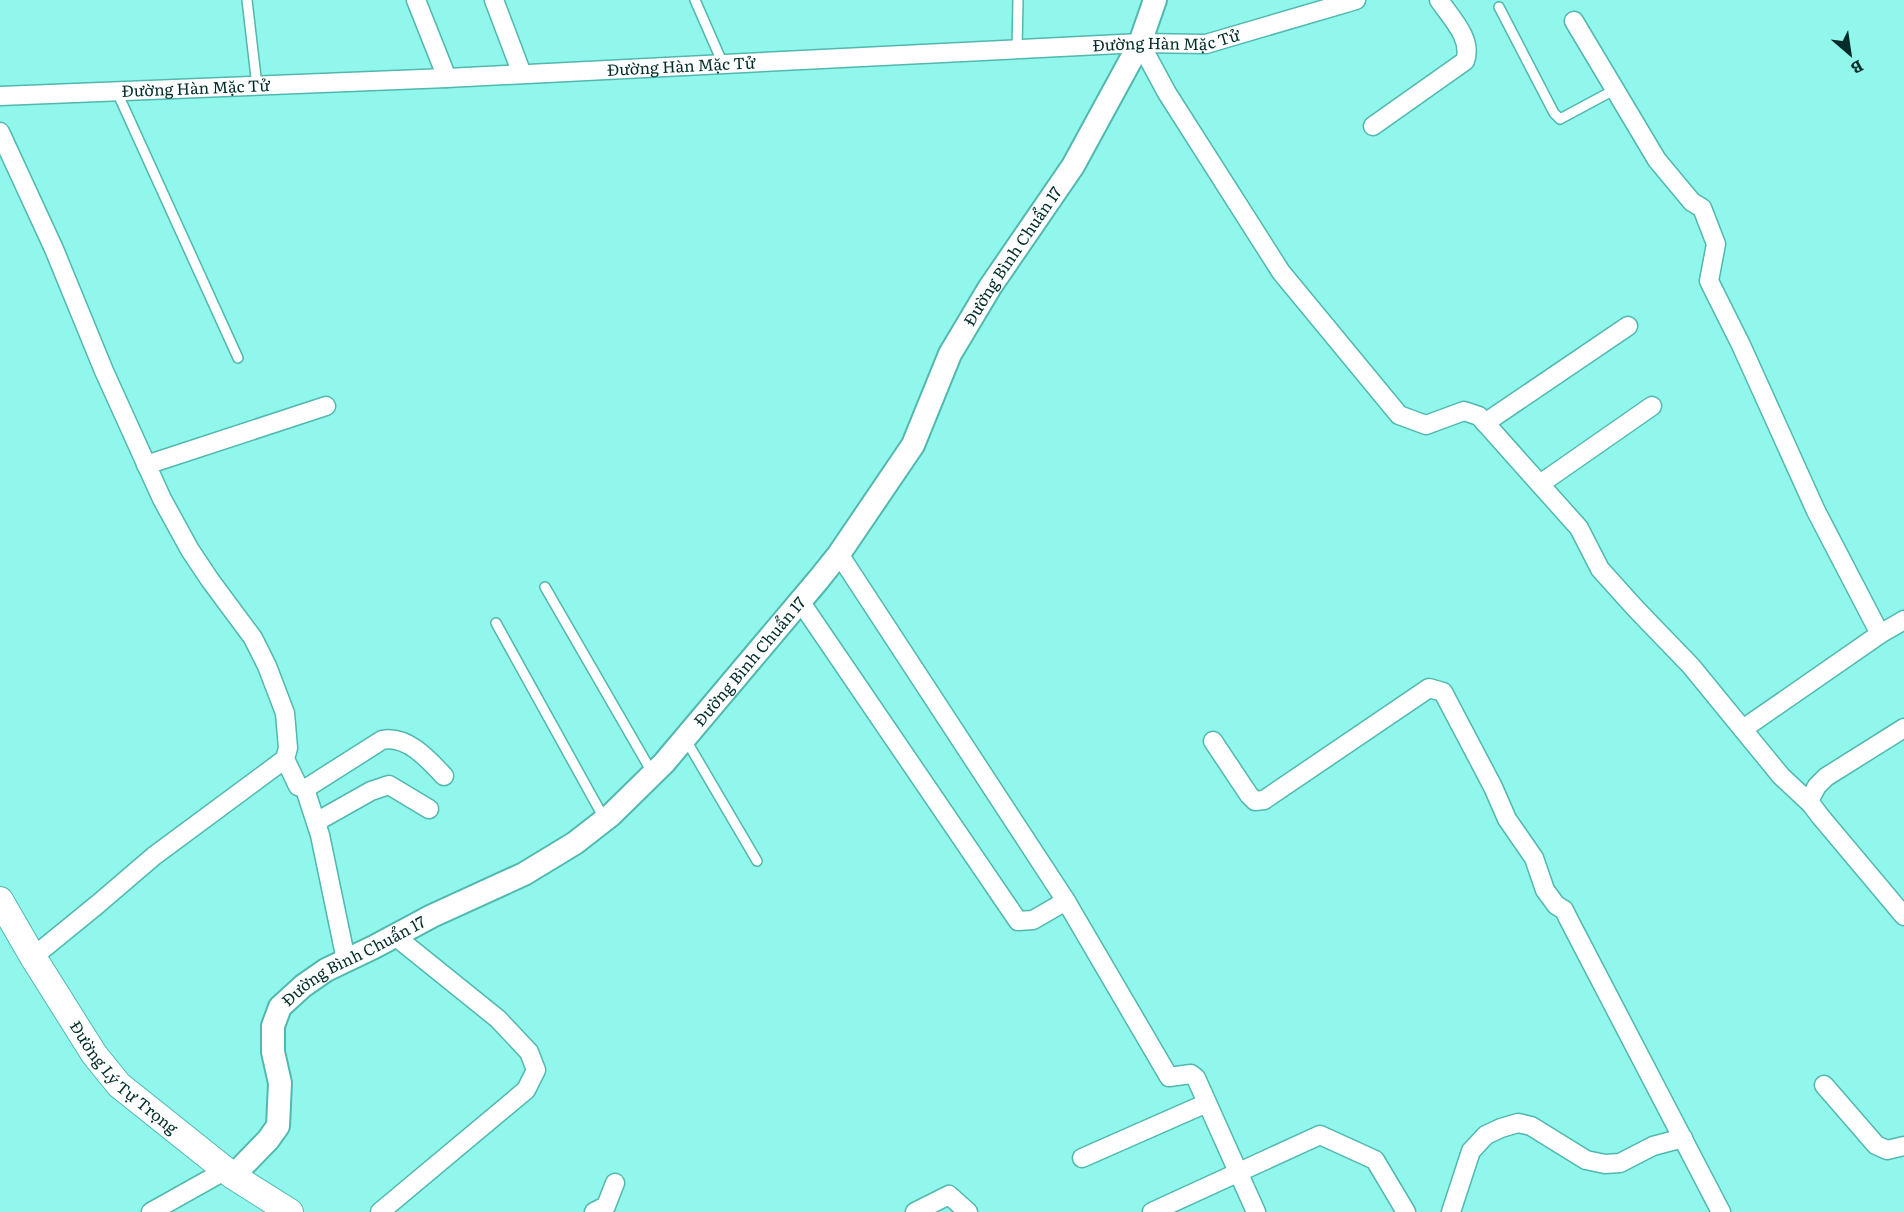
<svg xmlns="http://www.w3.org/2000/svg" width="1904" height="1212" font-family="Literata,serif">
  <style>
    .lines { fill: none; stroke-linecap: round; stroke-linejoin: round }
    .service-casing { stroke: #50b8ae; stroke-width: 12 }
    .minor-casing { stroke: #50b8ae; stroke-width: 21 }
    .tertiary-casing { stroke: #50b8ae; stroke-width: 26 }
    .secondary-casing { stroke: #50b8ae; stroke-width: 28 }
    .service { stroke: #fff; stroke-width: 9 }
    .minor { stroke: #fff; stroke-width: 18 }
    .tertiary { stroke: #fff; stroke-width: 22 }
    .secondary { stroke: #fff; stroke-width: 26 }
    .labels { text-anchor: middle; stroke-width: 5; stroke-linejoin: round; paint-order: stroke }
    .street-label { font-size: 16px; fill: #002d2a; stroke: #91f7ed }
  </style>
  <rect width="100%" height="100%" fill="#91f7ed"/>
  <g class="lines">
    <g class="service-casing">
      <path id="service" d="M 247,0 L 257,86
        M 695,0 L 723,64
        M 1499,7 L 1554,113 L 1560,119 L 1614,90
        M 1017,49 L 1018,0
        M 117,92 L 238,358
        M 545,587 L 653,774
        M 496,623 L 605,820
        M 686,740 L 757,861"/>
    </g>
    <g class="minor-casing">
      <g id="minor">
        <path d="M 416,0 L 447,78"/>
        <path d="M 494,0 L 522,74"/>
        <path d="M 1574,21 L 1657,160 L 1692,202 L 1702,208 L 1704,213 L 1716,244 L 1709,281 L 1741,345 L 1816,511 L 1880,634"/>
        <path d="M 1140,43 L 1167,93 L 1281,272 L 1399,415 L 1426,425 L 1464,411 L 1479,416 L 1579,528 L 1600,569 L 1636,609 L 1691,666 L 1781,776 L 1811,804"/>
        <path id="s1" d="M 0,96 L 447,78 L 1140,43 L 1206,44 L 1356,0"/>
        <path d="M 1373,126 L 1465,61 C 1473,39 1451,18 1439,0"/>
        <path d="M 0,132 L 54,249 L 104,371 L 162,499 L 190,550 L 210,580 L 253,638 L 267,666 L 285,713 L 288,748 L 285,759 L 298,786 L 305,789 L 382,740 C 407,735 428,759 444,776"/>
        <path d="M 1485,423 L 1628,326"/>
        <path d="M 146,465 L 326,406"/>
        <path d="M 1540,484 L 1652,406"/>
        <path d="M 839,554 L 1066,901 L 1169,1077 L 1191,1074 L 1196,1078 L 1256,1212"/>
        <path d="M 800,601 L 1018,921 L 1033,920 L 1066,901"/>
        <path d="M 1904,728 L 1826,777 L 1817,786 L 1810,799 L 1811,804 L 1820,816 L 1904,916"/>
        <path d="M 1743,729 L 1880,634 L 1904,620"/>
        <path d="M 1213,741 L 1249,795 L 1255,801 L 1264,800 L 1429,688 L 1443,692 L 1493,787 L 1507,819 L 1534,858 L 1545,890 L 1556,905 L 1564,910 L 1570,922 L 1721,1212"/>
        <path d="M 305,789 L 320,835 L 346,960"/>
        <path d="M 316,822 L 371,791 L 389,785 L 429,809"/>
        <path d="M 33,957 L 98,904 L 154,856 L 285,759"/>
        <path d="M 1824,1085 L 1876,1145 L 1887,1150 L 1904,1146"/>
        <path d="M 1082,1158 L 1207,1103"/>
        <path d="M 151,1212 L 226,1170"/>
        <path d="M 380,1212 L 526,1090 L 536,1070 L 529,1052 L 498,1019 L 395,936"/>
        <path d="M 594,1212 L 606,1206 L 615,1183"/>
        <path d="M 915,1212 L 949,1195 L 968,1212"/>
        <path d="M 1152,1212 L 1320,1135 L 1375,1160 L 1406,1212"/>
        <path d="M 1451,1212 L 1471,1151 L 1486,1135 L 1501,1128 L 1518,1123 L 1531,1126 L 1586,1160 L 1605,1164 L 1620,1163 L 1653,1146 L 1683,1138"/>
      </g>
    </g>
    <g class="tertiary-casing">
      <g id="tertiary">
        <path id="s2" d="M 233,1176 L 268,1140 L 278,1126 L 280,1083 L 273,1052 L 273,1026 L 280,1007 L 303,986 L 326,970 L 374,947 L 432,916 L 524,874 L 575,843 L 611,815 L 664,763 L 819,579 L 839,554 L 913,445 L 950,354 L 990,287 L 1073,166 L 1140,43 L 1155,0"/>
      </g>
    </g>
    <g class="secondary-casing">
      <g id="secondary">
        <path id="s3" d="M 0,900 L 33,957 L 94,1054 L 119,1085 L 233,1176 L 290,1212"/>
      </g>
    </g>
    <use href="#service" class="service"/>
    <use href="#minor" class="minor"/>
    <use href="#tertiary" class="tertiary"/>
    <use href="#secondary" class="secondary"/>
  </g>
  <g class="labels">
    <g class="street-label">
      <text dy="6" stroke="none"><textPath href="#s1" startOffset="1168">Đường Hàn Mặc Tử</textPath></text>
      <text dy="6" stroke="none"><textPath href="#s1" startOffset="682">Đường Hàn Mặc Tử</textPath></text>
      <text dy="6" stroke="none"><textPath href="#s1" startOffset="196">Đường Hàn Mặc Tử</textPath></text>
      <text dy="6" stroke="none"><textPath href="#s2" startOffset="1266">Đường Bình Chuẩn 17</textPath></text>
      <text dy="6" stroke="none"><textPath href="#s2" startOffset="780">Đường Bình Chuẩn 17</textPath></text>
      <text dy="6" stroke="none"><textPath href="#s2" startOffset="276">Đường Bình Chuẩn 17</textPath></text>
      <text dy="6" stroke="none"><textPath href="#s3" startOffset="218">Đường Lý Tự Trọng</textPath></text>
    </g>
  </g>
  <g transform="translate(1850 54) rotate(151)" stroke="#91f7ed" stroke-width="4.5" paint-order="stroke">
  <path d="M0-4.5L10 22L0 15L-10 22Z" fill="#002d2a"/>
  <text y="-9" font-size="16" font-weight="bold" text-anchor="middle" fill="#002d2a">B</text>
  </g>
</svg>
